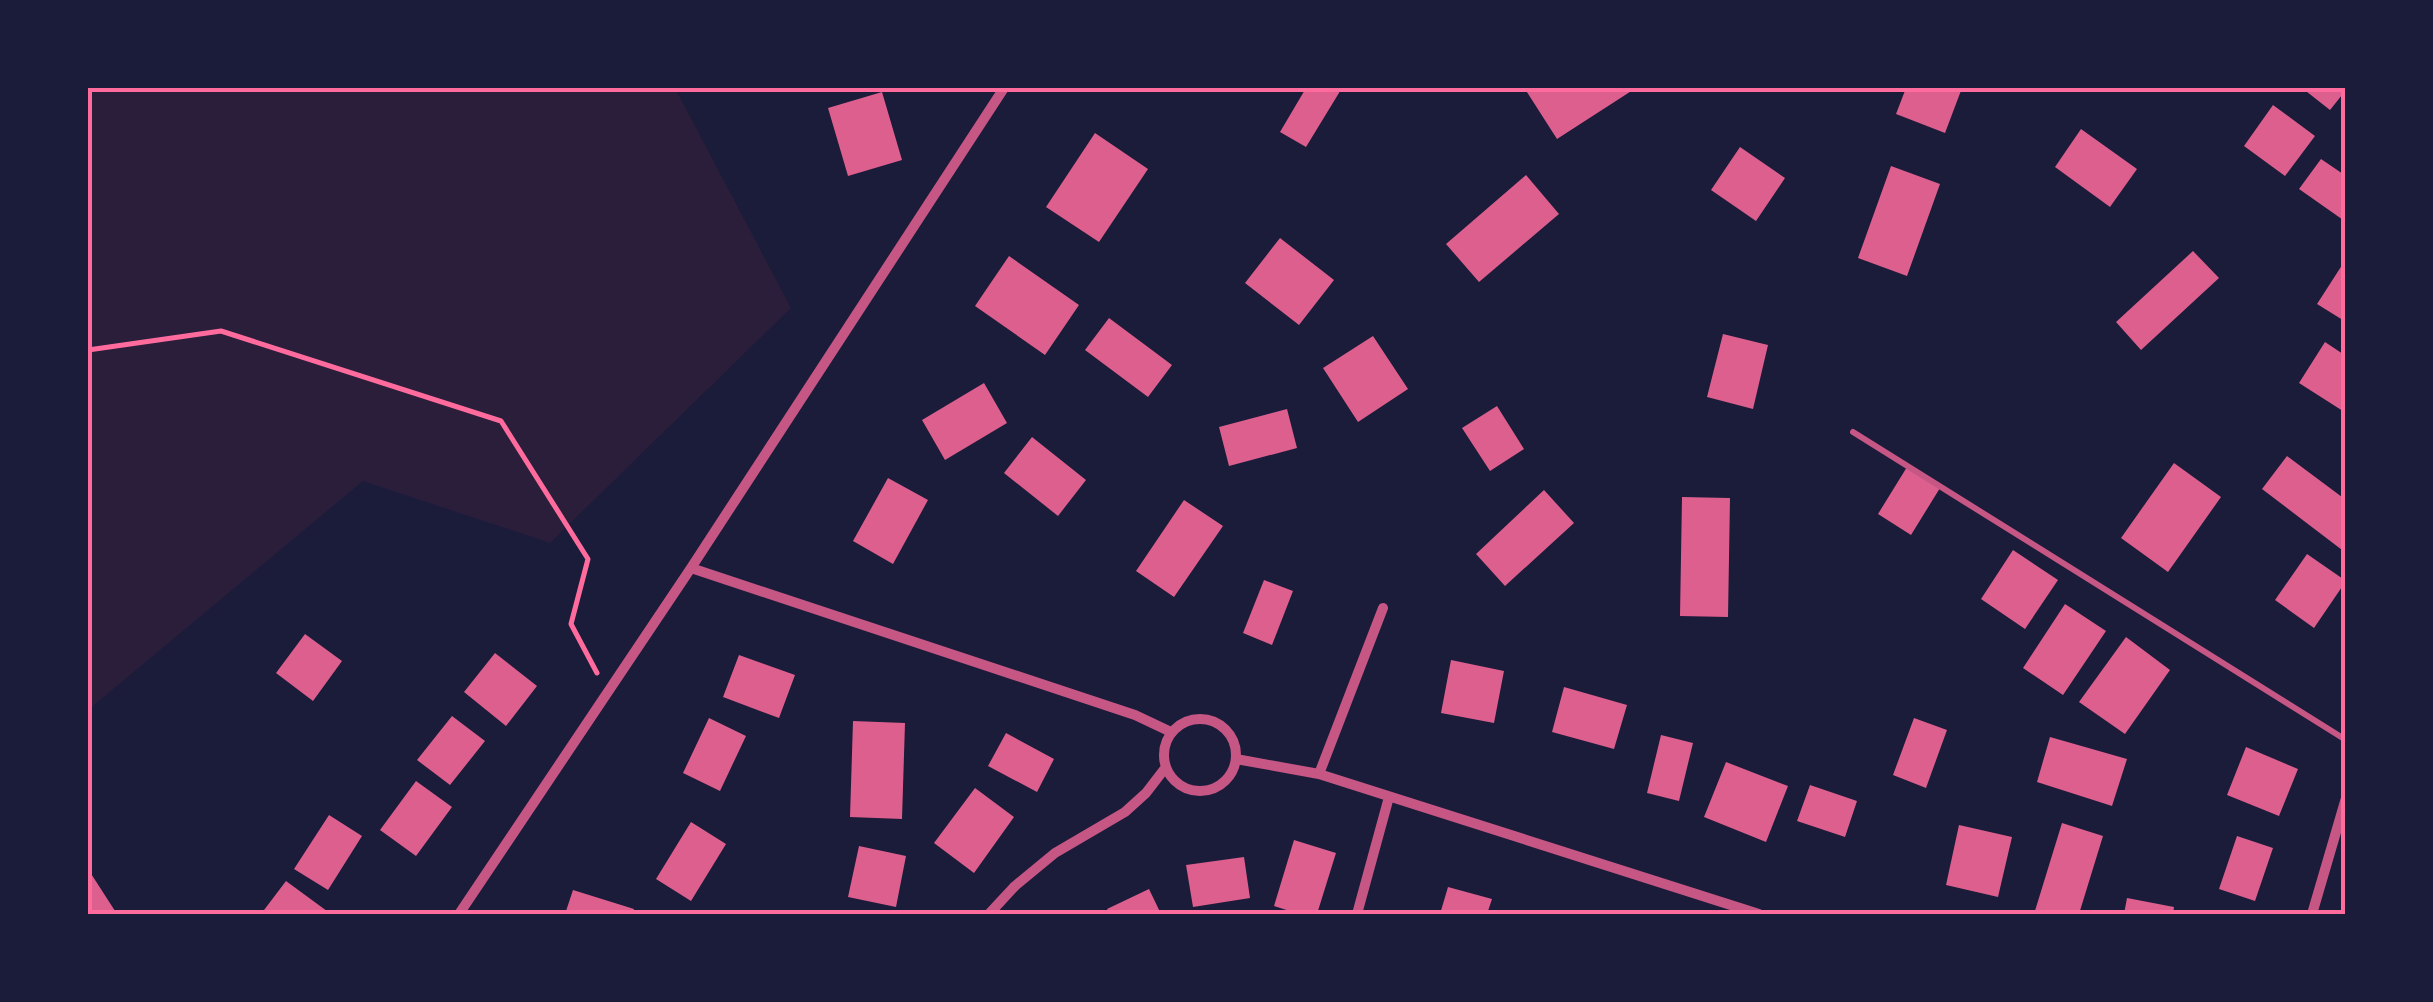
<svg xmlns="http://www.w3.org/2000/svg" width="2433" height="1002" font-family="'Nunito Sans',sans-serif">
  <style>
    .green { fill: #2a1e3b }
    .building { fill: #dd5f8e }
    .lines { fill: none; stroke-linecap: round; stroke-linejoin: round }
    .path { stroke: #ff6b9d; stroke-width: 5 }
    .service { stroke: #c65784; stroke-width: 6 }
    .minor { stroke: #c65784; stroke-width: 10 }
    .neatline { fill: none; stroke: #ff6b9d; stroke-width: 4 }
  </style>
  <rect width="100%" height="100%" fill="#1b1b3a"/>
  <path class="green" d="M 88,88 L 675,88 L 791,308 L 550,543 L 363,481 L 88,710 Z"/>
  <path class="building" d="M 1306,88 L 1342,88 L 1306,147 L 1280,132 Z
    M 1527,88 L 1636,88 L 1557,139 L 1525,89 Z
    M 1906,88 L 1962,88 L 1945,133 L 1896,114 Z
    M 2302,88 L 2346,88 L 2346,90 L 2330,110 Z
    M 882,92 L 902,160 L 848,176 L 828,108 Z
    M 2273,105 L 2315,136 L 2285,176 L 2244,146 Z
    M 2081,129 L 2137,169 L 2110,207 L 2055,167 Z
    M 1095,133 L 1148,169 L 1099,242 L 1046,207 Z
    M 1740,147 L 1785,178 L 1756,221 L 1711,190 Z
    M 2321,159 L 2346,176 L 2346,222 L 2299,189 Z
    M 1891,166 L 1940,184 L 1907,276 L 1858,258 Z
    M 1526,175 L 1559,214 L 1479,282 L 1446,244 Z
    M 1280,238 L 1334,280 L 1299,325 L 1245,283 Z
    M 2193,251 L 2219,278 L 2141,350 L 2116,322 Z
    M 1009,256 L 1079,305 L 1045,355 L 975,306 Z
    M 2346,259 L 2346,322 L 2317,304 Z
    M 1109,318 L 1172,365 L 1148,397 L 1085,350 Z
    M 1723,334 L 1768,345 L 1753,409 L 1707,397 Z
    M 1373,336 L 1408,389 L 1358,422 L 1323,368 Z
    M 2325,342 L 2346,356 L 2346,413 L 2299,383 Z
    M 984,383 L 1007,423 L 945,460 L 922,420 Z
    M 1497,406 L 1524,449 L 1490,471 L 1462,428 Z
    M 1287,409 L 1297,448 L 1229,466 L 1219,427 Z
    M 1032,437 L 1086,480 L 1058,516 L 1004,473 Z
    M 2287,456 L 2346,500 L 2346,553 L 2262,489 Z
    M 2174,463 L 2221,497 L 2168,572 L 2121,538 Z
    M 1907,467 L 1940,488 L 1911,535 L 1878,514 Z
    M 888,478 L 928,500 L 893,564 L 853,541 Z
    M 1544,490 L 1574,523 L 1505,586 L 1476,554 Z
    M 1682,497 L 1730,498 L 1728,617 L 1680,616 Z
    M 1184,500 L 1223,526 L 1174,597 L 1136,571 Z
    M 2013,550 L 2058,580 L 2025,629 L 1981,599 Z
    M 2307,554 L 2346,581 L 2314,628 L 2275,600 Z
    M 1264,580 L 1293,591 L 1272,645 L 1243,633 Z
    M 2065,604 L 2106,631 L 2063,695 L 2023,668 Z
    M 305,634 L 342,661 L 313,701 L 276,673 Z
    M 2126,637 L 2170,670 L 2125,734 L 2079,702 Z
    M 495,653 L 537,686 L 506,726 L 464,692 Z
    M 739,655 L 795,675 L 779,718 L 723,697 Z
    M 1451,660 L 1504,671 L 1494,723 L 1441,713 Z
    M 1564,687 L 1627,705 L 1614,749 L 1552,732 Z
    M 452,716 L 485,741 L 450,785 L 417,760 Z
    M 709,718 L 746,736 L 720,791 L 683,773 Z
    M 1914,718 L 1947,730 L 1926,788 L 1893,775 Z
    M 853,721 L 905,723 L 902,819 L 850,817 Z
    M 1006,733 L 1054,759 L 1037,792 L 988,766 Z
    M 1661,735 L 1693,743 L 1679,801 L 1647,793 Z
    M 2050,737 L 2127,759 L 2112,806 L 2037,782 Z
    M 2246,747 L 2298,769 L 2279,816 L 2227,795 Z
    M 1726,762 L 1788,786 L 1766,842 L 1704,817 Z
    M 416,781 L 452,807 L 416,856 L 380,830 Z
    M 1810,785 L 1857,801 L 1845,837 L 1797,821 Z
    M 975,788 L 1014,817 L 974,873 L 934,843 Z
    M 329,815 L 362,836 L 328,890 L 294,869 Z
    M 691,822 L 726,844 L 691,901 L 656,879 Z
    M 2062,823 L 2103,836 L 2079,914 L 2034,914 Z
    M 1959,825 L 2012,837 L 1998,897 L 1946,885 Z
    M 2237,836 L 2273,848 L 2255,901 L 2219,889 Z
    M 1294,840 L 1336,853 L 1317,914 L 1299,914 L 1274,906 Z
    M 859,846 L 906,856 L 896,907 L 848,897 Z
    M 1244,857 L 1250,898 L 1193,907 L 1186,865 Z
    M 88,869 L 117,914 L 88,914 Z
    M 286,881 L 331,914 L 261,914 Z
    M 1448,887 L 1492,899 L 1487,914 L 1440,914 Z
    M 1149,889 L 1161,914 L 1110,914 L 1107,909 Z
    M 573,890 L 634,909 L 633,914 L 565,914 Z
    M 2127,898 L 2174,907 L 2173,914 L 2124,914 Z"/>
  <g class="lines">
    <path class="path" d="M 88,350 L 221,331 L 501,421 L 588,559 L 571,624 L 597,673"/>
    <path class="service" d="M 1853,432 L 2346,740"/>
    <path class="minor" d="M 691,568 L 1135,715 L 1171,732
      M1164 755a36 36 0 1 1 72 0a36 36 0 1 1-72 0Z
      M 1236,759 L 1319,774 L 1759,914
      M 1319,774 L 1383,608
      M 459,914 L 691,568 L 1004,88
      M 989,914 L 1015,886 L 1055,853 L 1125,812 L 1146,793 L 1166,767
      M 1357,914 L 1389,797
      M 2312,914 L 2346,798"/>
  </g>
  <rect width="2433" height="1002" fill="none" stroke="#1b1b3a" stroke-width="180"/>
  <rect x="90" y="90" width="2253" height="822" class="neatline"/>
</svg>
